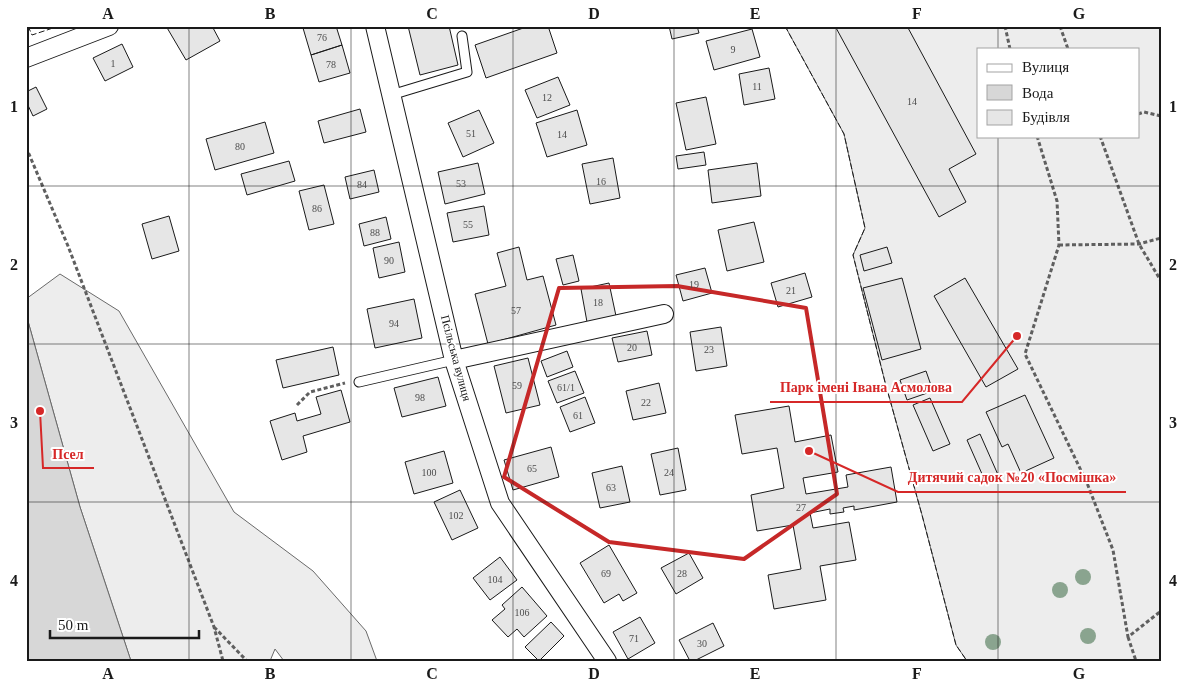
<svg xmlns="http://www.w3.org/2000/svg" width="1187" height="687" font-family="Georgia,serif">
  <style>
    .built { fill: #ededed; stroke: #6a6a6a; fill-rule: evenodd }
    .water { fill: #d7d7d7; stroke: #6a6a6a }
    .building { fill: #e6e6e6; stroke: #1a1a1a }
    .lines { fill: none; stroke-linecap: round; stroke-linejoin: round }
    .lane-casing { stroke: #1a1a1a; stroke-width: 11 }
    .street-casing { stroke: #1a1a1a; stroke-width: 20 }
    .path { stroke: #5f5f5f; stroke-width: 3; stroke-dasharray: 4 2.5; stroke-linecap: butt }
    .lane { stroke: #fff; stroke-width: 9 }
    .street { stroke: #fff; stroke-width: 18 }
    .fence { stroke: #1a1a1a; stroke-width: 1; stroke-dasharray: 6 2.5; stroke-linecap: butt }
    .tree { fill: #8aa48f }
    .marked { fill: none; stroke: #c62828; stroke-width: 4; stroke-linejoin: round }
    .grid { fill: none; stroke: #1a1a1a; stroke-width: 1; stroke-opacity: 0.55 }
    .labels { text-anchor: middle; stroke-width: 4; stroke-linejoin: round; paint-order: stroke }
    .number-label { font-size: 10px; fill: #4d4d4d }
    .street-label { font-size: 12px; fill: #1a1a1a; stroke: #fff }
    .leader { fill: none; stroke: #d62828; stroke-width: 2 }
    .callout-dot { fill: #d62828; stroke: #fff; stroke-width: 2 }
    .callout-label { font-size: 14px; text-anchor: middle; font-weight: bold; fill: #d62828; stroke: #fff; stroke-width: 4; stroke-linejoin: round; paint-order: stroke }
    .neatline { fill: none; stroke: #1a1a1a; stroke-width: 2 }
    .grid-label { font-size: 16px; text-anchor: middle; font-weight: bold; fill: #1a1a1a }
  </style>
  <rect width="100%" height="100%" fill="#fff"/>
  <path class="built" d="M 785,26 L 1161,26 L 1161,661 L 967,661 L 956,645 L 922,515 L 885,382 L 853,255 L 865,228 L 844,134 ZM 978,49 L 1138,49 L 1138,136 L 978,136 Z
    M 60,274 L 119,311 L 234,512 L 313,571 L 366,631 L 377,661 L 284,661 L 275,649 L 270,661 L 131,661 L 80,507 L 26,314 L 26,299 Z"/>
  <path class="water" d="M 26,314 L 80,507 L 131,661 L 26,661 Z"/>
  <path class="building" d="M 166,26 L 212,26 L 220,41 L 186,60 Z
    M 309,26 L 336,26 L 342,45 L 311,55 L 303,28 Z
    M 408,26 L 449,26 L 458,65 L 420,75 Z
    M 529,26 L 548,26 L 557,53 L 486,78 L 475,45 Z
    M 669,26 L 697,26 L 699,33 L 672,39 Z
    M 835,26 L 907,26 L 976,154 L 949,169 L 966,202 L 939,217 Z
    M 752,29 L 760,57 L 714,70 L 706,41 Z
    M 122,44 L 133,67 L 105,81 L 93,58 Z
    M 342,45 L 350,73 L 319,82 L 311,55 Z
    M 769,68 L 775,99 L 744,105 L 739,74 Z
    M 558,77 L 570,105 L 537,118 L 525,90 Z
    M 36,87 L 47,109 L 33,116 L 26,101 L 26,92 Z
    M 706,97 L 716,144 L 686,150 L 676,103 Z
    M 360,109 L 366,132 L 324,143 L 318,121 Z
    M 479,110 L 494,143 L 463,157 L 448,123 Z
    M 577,110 L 587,145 L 547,157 L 536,123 Z
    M 265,122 L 274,153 L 215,170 L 206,139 Z
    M 704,152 L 706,165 L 678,169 L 676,156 Z
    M 613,158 L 620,198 L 590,204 L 582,164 Z
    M 289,161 L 295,181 L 247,195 L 241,174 Z
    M 478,163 L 485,194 L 445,204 L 438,172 Z
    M 757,163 L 761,196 L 712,203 L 708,170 Z
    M 374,170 L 379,192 L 350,199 L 345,177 Z
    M 324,185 L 334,224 L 309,230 L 299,191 Z
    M 484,206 L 489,235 L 453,242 L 447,213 Z
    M 169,216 L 179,251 L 152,259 L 142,224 Z
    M 386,217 L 391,239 L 364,246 L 359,224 Z
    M 754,222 L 764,262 L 727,271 L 718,230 Z
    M 399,242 L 405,272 L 379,278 L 373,248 Z
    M 519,247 L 527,280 L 543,276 L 556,325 L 488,344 L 475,294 L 506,286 L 497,253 Z
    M 887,247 L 892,263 L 864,271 L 860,255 Z
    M 573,255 L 579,281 L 563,285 L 556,259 Z
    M 705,268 L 712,293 L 683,301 L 676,275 Z
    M 805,273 L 812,297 L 778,307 L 771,283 Z
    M 902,278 L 921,349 L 882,360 L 863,288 Z
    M 965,278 L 1018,369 L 986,387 L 934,296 Z
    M 609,283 L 616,316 L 587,322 L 581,289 Z
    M 414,299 L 422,338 L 375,348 L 367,309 Z
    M 721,327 L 727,366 L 696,371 L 690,332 Z
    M 647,331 L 652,355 L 618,362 L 612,338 Z
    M 333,347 L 339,375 L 283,388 L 276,360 Z
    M 567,351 L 573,367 L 547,377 L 541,361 Z
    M 528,358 L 540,405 L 506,413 L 494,366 Z
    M 575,371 L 584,393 L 557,403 L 548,381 Z
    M 926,371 L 933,391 L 907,400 L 900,380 Z
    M 438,377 L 446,406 L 402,417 L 394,388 Z
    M 659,383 L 666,413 L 633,420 L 626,391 Z
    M 341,390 L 350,422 L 303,436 L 307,452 L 282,460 L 270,421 L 295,413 L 297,421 L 321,414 L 316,397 Z
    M 1025,395 L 1054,458 L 1021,473 L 1008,444 L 1002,447 L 986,412 Z
    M 585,397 L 595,423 L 570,432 L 560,407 Z
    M 930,398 L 950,444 L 933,451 L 913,405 Z
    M 789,406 L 795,442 L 831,435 L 838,472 L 803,478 L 806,494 L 848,487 L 846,475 L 891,467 L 897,502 L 854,510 L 854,506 L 843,508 L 844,512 L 830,514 L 830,509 L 810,513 L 813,528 L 849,522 L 856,560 L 820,566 L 826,600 L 774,609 L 768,575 L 801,569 L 793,525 L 757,531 L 751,495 L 784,488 L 777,448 L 742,454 L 735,415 Z
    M 980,434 L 999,477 L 986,483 L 967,440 Z
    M 551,447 L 559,477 L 513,490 L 504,460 Z
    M 678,448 L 686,490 L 660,495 L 651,454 Z
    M 444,451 L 453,483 L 414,494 L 405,462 Z
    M 622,466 L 630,502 L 600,508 L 592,473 Z
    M 460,490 L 478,528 L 452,540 L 434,502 Z
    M 609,545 L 637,593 L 623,601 L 619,594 L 604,603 L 580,563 Z
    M 689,553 L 703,578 L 676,594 L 661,568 Z
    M 500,557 L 517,580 L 490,600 L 473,578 Z
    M 522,587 L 547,616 L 524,637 L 517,629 L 508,637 L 492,620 L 505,609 L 502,605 Z
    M 640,617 L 655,643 L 628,659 L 613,632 Z
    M 551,622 L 564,636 L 539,661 L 525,647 Z
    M 713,623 L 724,646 L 694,661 L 690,661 L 679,640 Z"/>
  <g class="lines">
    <g class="lane-casing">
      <path id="lane" d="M 391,95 L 467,72 L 462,36
        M 359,382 L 454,360"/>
    </g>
    <g class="street-casing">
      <path id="street" d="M 375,26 L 454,360 L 500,503 L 607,661
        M 26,58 L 109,26
        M 454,360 L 664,314"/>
    </g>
    <path class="path" d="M 1005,26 L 1010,49
      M 1060,26 L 1068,49
      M 1138,114 L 1144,112 L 1161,116
      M 1037,136 L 1057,201 L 1059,245 L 1025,354 L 1087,483 L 1113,550 L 1128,637 L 1161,611
      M 1100,136 L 1139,244 L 1161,281
      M 26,147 L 68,246 L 214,627 L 223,661
      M 1059,245 L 1139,244 L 1161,238
      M 297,405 L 310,392 L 345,383
      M 214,627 L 247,661
      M 1128,637 L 1136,661"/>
    <use href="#lane" class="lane"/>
    <use href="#street" class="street"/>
    <path class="fence" d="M 28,26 L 32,35 L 59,26
      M 785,26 L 844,134 L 865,228 L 853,255 L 885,382 L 922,515 L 956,645 L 967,661"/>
  </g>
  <g class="tree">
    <circle cx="1083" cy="577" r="8"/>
    <circle cx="1060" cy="590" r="8"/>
    <circle cx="1088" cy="636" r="8"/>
    <circle cx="993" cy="642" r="8"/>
  </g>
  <path class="marked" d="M 677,286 L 806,308 L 837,494 L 744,559 L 609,542 L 504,477 L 559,288 Z"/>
  <path class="grid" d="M 189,26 L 189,661M 351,26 L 351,661M 513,26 L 513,661M 674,26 L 674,661M 836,26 L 836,661M 998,26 L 998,49M 998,136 L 998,661M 26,186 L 1161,186M 26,344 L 1161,344M 26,502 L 1161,502"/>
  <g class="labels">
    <g class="number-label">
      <text x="322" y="41">76</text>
      <text x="733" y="53">9</text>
      <text x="113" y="67">1</text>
      <text x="331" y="68">78</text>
      <text x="757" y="90">11</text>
      <text x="547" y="101">12</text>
      <text x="912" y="105">14</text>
      <text x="471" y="137">51</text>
      <text x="562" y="138">14</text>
      <text x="240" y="150">80</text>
      <text x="601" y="185">16</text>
      <text x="461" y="187">53</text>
      <text x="362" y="188">84</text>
      <text x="317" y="212">86</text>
      <text x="468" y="228">55</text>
      <text x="375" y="236">88</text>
      <text x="389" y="264">90</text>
      <text x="694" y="288">19</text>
      <text x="791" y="294">21</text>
      <text x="598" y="306">18</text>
      <text x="516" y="314">57</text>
      <text x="394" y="327">94</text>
      <text x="632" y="351">20</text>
      <text x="709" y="353">23</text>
      <text x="517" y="389">59</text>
      <text x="566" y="391">61/1</text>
      <text x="420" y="401">98</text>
      <text x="646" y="406">22</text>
      <text x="578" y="419">61</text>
      <text x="532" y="472">65</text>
      <text x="429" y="476">100</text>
      <text x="669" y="476">24</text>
      <text x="611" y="491">63</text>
      <text x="801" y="511">27</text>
      <text x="456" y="519">102</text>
      <text x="606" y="577">69</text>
      <text x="682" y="577">28</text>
      <text x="495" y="583">104</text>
      <text x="522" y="616">106</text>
      <text x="634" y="642">71</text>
      <text x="702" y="647">30</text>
    </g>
    <g class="street-label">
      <text transform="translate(456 358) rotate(75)" y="4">Псільська вулиця</text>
    </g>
  </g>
  <path class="leader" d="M1017 336L962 402H770M40 411L43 468H94M809 451L898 492H1126"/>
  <g class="callout-dot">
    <circle cx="1017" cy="336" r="5"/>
    <circle cx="40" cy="411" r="5"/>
    <circle cx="809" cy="451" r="5"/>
  </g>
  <g class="callout-label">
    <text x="866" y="392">Парк імені Івана Асмолова</text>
    <text x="68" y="459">Псел</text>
    <text x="1012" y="482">Дитячий садок №20 «Посмішка»</text>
  </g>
  <rect width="1187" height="687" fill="none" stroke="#ffffff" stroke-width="55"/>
  <rect x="977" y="48" width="162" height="90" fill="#ffffff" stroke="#a3a3a3"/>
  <rect x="987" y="64" width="25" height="8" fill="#ffffff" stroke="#a3a3a3"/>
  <text x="1022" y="72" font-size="15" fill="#1a1a1a">Вулиця</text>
  <rect x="987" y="85" width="25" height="15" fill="#d7d7d7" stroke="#a3a3a3"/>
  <text x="1022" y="98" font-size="15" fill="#1a1a1a">Вода</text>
  <rect x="987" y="110" width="25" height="15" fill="#e6e6e6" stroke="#a3a3a3"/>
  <text x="1022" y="122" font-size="15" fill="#1a1a1a">Будівля</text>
  <path d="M50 630v8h149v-8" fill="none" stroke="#1a1a1a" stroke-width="2.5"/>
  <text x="58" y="630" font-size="15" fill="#1a1a1a" stroke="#ffffff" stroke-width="4" paint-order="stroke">50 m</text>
  <rect x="28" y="28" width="1132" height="632" class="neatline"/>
  <g class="grid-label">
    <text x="108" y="19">A</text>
    <text x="270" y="19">B</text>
    <text x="432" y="19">C</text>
    <text x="594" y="19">D</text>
    <text x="755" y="19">E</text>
    <text x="917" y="19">F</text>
    <text x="1079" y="19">G</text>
    <text x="14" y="112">1</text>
    <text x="1173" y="112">1</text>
    <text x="14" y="270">2</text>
    <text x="1173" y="270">2</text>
    <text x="14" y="428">3</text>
    <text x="1173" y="428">3</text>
    <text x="14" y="586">4</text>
    <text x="1173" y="586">4</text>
    <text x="108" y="679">A</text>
    <text x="270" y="679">B</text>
    <text x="432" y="679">C</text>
    <text x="594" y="679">D</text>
    <text x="755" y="679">E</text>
    <text x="917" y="679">F</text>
    <text x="1079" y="679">G</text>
  </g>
</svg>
